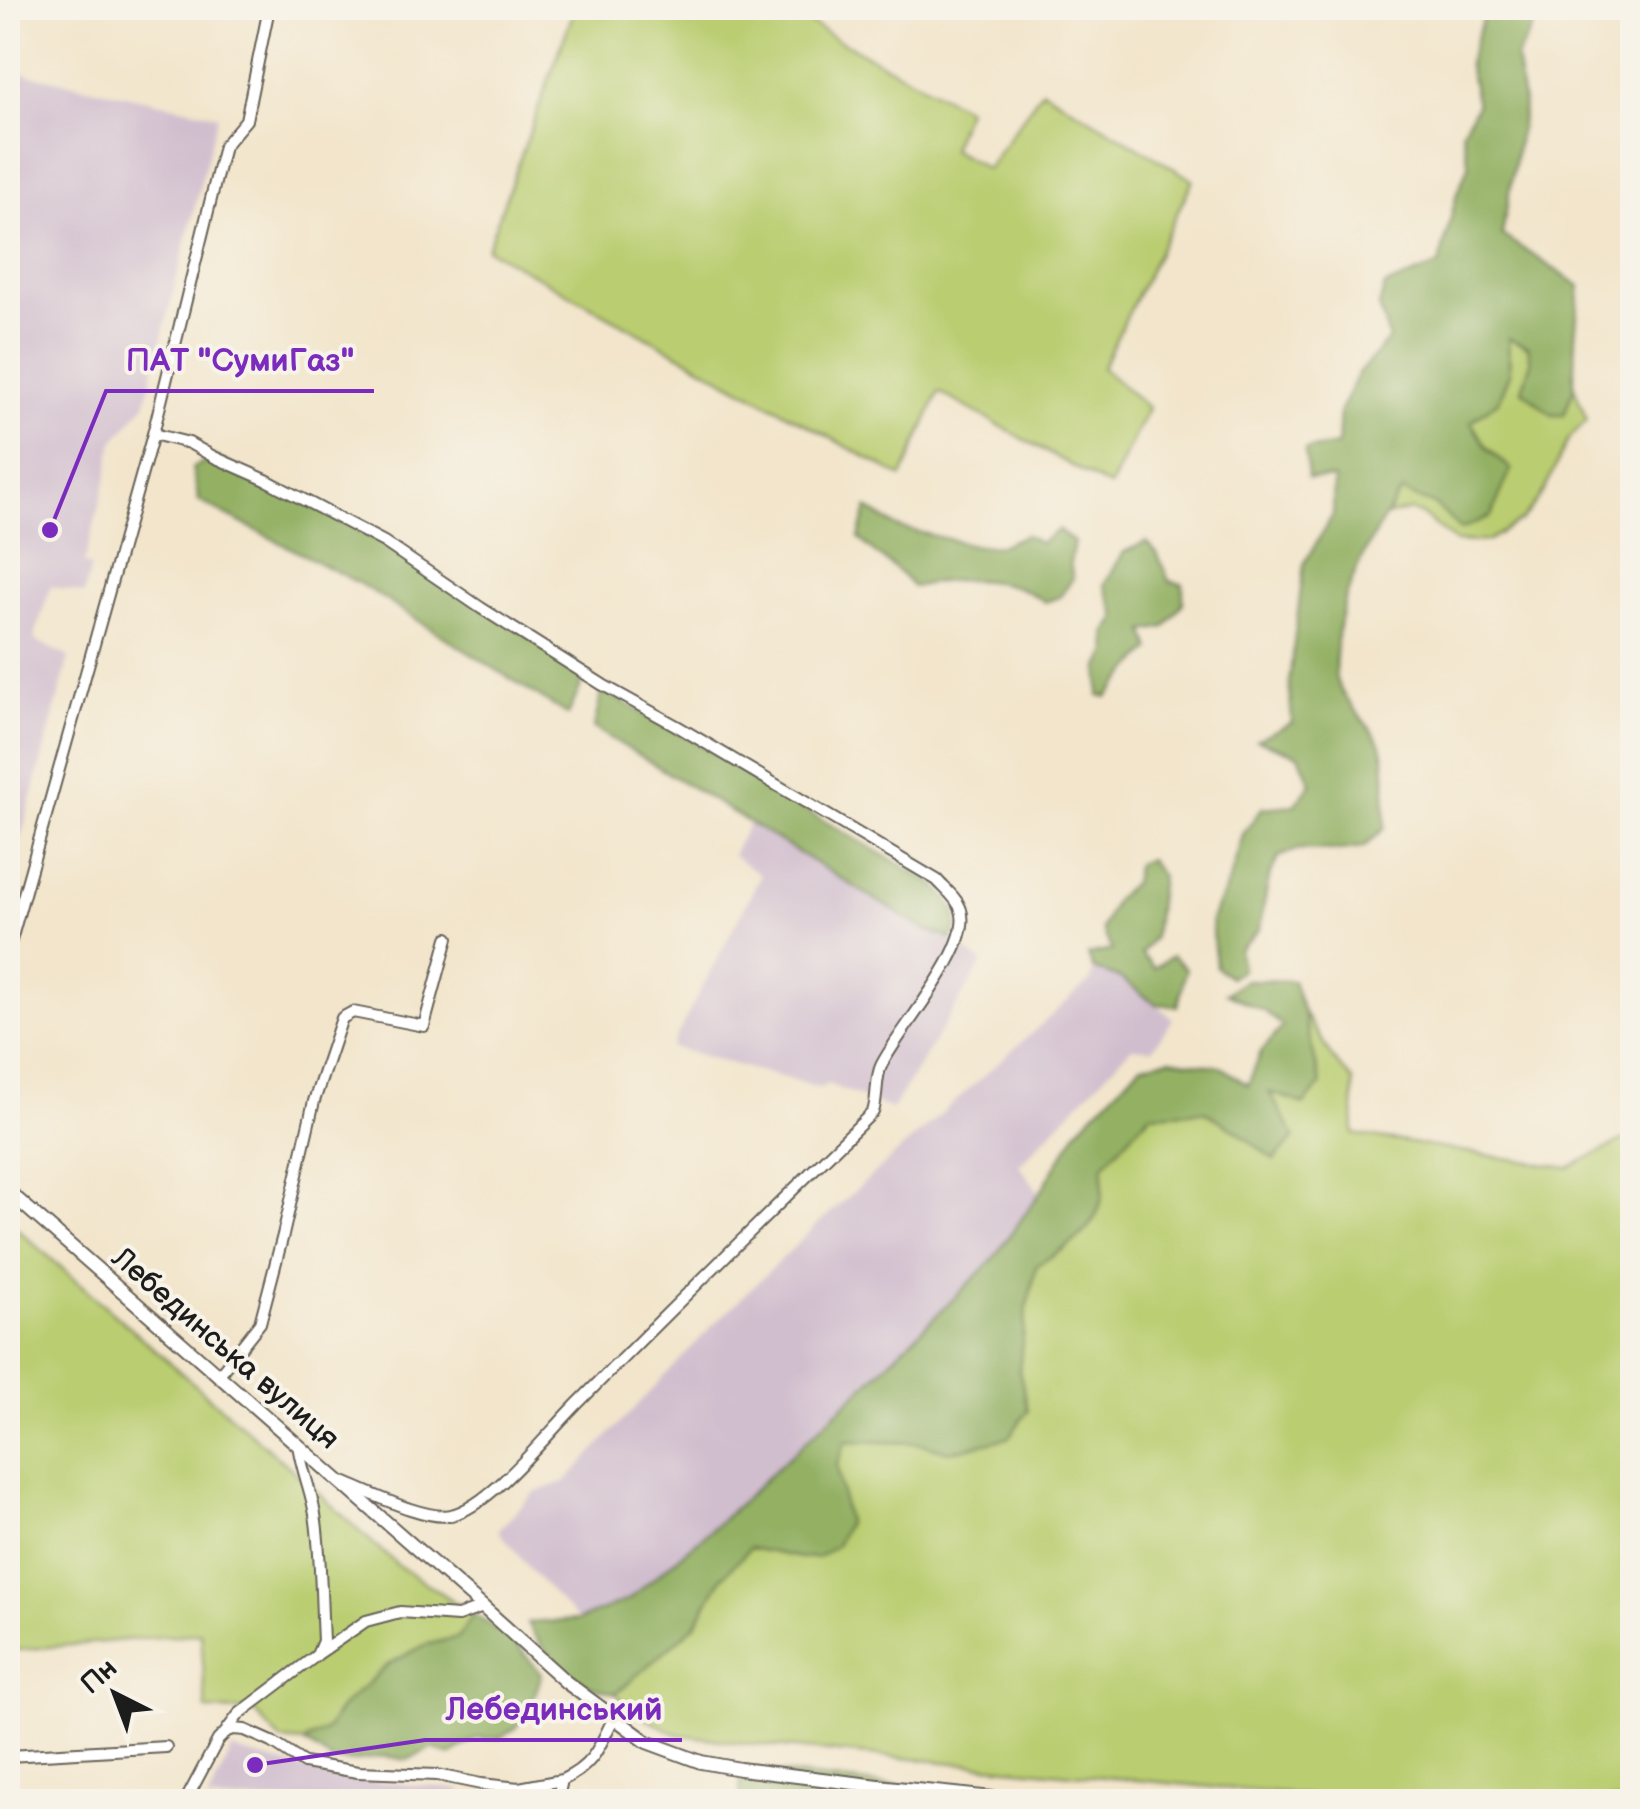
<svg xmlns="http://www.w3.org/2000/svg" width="1640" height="1809" font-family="'Balsamiq Sans',sans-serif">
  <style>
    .industrial { fill: #d0bdce }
    .green { fill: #bacd71; stroke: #6b7446; stroke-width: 2.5 }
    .forest { fill: #93b063; stroke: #586640; stroke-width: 2.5 }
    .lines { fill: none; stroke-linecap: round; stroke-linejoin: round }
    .minor-casing { stroke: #676259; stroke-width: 14 }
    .tertiary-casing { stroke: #676259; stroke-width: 16 }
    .minor { stroke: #fff; stroke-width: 10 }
    .tertiary { stroke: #fff; stroke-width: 12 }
    .labels { text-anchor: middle; stroke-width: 8; stroke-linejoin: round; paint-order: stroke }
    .street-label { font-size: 30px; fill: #1c1c1c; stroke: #f7f3e8 }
    .leader { fill: none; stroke: #7b2cbf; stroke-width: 4 }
    .callout-dot { fill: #7b2cbf; stroke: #f7f3e8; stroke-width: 4 }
    .callout-label { font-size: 32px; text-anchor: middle; font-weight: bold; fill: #7b2cbf; stroke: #f7f3e8; stroke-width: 8; stroke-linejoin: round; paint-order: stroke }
  </style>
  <rect width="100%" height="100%" fill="#f7f3e8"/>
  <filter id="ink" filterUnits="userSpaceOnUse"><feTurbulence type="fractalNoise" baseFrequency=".01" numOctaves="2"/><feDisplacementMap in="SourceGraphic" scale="20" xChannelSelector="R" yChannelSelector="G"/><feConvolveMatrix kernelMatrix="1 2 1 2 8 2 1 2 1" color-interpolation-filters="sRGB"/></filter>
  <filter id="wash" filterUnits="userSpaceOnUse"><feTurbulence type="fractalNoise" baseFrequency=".0048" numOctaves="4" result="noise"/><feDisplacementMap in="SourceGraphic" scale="40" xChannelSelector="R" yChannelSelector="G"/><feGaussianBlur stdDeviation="2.25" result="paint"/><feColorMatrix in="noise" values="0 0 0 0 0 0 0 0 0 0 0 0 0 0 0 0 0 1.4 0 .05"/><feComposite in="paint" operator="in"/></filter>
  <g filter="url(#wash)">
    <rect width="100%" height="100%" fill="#f2e5cb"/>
    <path class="industrial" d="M 8,70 L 218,115 L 145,404 L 113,443 L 108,473 L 84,564 L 91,566 L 84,594 L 51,586 L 37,628 L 34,640 L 69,657 L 8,888 Z
      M 749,823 L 924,929 L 951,939 L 983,963 L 892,1109 L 827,1084 L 820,1088 L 671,1047 L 761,875 L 732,855 Z
      M 1093,969 L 1120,978 L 1146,995 L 1173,1019 L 1152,1049 L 1132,1047 L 1019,1165 L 1040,1193 L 991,1262 L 874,1377 L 721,1521 L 628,1600 L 578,1620 L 532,1572 L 498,1530 L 534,1493 L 566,1481 L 710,1328 L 821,1221 L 1091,980 Z
      M 232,1750 L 340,1779 L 461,1789 L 455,1802 L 207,1801 Z"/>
    <path class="green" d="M 575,8 L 786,8 L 835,38 L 967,109 L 951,149 L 987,169 L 1042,90 L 1193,180 L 1102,368 L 1148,408 L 1110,487 L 939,392 L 902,477 L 487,249 Z
      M 1508,337 L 1528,347 L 1531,362 L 1522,390 L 1552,414 L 1564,415 L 1574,387 L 1587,420 L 1568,440 L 1544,491 L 1522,520 L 1487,541 L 1456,542 L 1424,516 L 1410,510 L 1386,516 L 1401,491 L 1435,505 L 1461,528 L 1511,470 L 1486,447 L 1471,422 L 1499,400 L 1510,373 Z
      M 1303,1011 L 1333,1059 L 1353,1081 L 1354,1134 L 1568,1168 L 1632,1136 L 1632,1801 L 1377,1801 L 1339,1799 L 742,1743 L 677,1734 L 630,1711 L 616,1693 L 695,1625 L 722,1577 L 750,1548 L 801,1558 L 847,1523 L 837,1465 L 846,1440 L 919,1443 L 949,1452 L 1028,1411 L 1019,1369 L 1026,1312 L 1037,1264 C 1065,1251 1097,1230 1102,1197 C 1103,1187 1103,1175 1103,1165 L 1150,1114 L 1204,1111 L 1237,1130 L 1274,1159 L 1268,1091 L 1321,1085 Z
      M 8,1221 L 296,1473 L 396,1564 L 473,1614 L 459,1637 L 425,1645 L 389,1664 L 340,1708 L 328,1729 L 304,1742 L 280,1740 L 254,1711 L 206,1710 L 201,1633 L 8,1651 Z"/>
    <path class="forest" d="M 1486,8 L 1543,8 L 1516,58 L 1524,107 L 1502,235 L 1580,286 L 1575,337 L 1574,387 L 1564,415 L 1552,415 L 1522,390 L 1531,362 L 1528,347 L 1508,338 L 1510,373 L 1499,400 L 1471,422 L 1486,447 L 1511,469 L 1491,516 L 1461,529 L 1435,505 L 1401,492 C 1368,541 1338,594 1336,655 C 1336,662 1334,672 1336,679 C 1341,698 1370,725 1380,743 C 1388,759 1385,809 1385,828 L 1364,847 L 1340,850 L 1299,849 L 1278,857 L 1269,878 L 1259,930 L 1239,950 L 1242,970 L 1230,977 L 1216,967 L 1211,920 L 1230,879 L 1243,834 L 1262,808 L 1294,805 L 1311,784 L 1299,755 L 1257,740 L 1292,723 L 1289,682 L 1304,564 L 1333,515 L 1334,479 L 1308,478 L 1305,450 L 1338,445 L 1340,411 L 1358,374 L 1389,339 L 1379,306 L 1385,286 L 1439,265 L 1457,193 L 1469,165 L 1462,131 L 1477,105 L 1468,63 Z
      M 214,457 L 384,542 L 586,674 L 568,715 L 362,585 L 199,501 L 192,468 Z
      M 867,508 L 897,527 L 977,546 L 1002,545 L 1025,535 L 1040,543 L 1058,530 L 1074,542 L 1070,563 L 1073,578 L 1060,597 L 1045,602 C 1036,597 1026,590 1017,587 C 984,577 946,579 913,587 C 897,566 877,558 859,538 Z
      M 1146,542 L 1157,553 L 1169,581 L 1183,584 L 1183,603 L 1165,627 L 1145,631 L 1151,650 C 1133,664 1123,681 1107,697 L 1099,696 L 1100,667 L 1108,651 L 1106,633 L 1117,618 L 1104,584 L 1124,552 Z
      M 602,690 L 703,746 L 775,793 L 933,883 C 949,899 967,918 951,939 L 924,929 L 594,728 Z
      M 1149,859 L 1161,876 L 1154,937 L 1141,954 L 1154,968 L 1172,956 L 1186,969 L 1178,1006 L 1156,1004 L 1120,978 L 1093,969 L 1088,955 L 1112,950 L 1102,929 L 1115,900 L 1133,883 L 1136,865 Z
      M 1246,980 L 1293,981 L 1303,1011 L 1321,1085 L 1304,1104 L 1269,1092 L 1295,1137 L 1274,1160 L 1237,1131 L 1204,1111 L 1150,1114 L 1103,1165 C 1103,1175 1103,1187 1102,1197 C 1097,1230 1064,1250 1037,1265 L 1026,1312 L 1019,1369 L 1028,1411 L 1008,1438 L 949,1452 L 919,1443 L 846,1441 L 837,1465 L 847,1523 L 836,1546 L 818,1557 L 801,1558 L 750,1548 L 722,1577 L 695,1625 L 616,1693 C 576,1687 546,1658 527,1623 L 578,1620 L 628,1600 L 721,1521 L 874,1377 L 991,1262 L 1040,1193 L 1078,1129 L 1141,1065 L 1170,1059 L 1221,1067 L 1248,1085 L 1261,1052 L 1283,1026 L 1264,1011 L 1226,993 Z
      M 473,1614 L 511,1639 L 542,1674 L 531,1706 L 515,1728 L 500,1738 L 477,1738 L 450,1755 L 433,1748 L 407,1760 L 385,1756 L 352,1762 L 331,1760 L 304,1742 L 327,1729 L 340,1708 L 389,1664 L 425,1645 L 459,1637 Z
      M 740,1769 L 1031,1801 L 741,1801 Z"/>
  </g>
  <g filter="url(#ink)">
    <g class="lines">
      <g class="minor-casing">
        <path id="minor" d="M 153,434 L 189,443 L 214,457 L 266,480 L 384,542 L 481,608 L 603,685 L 677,726 L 937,880 C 945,889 958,899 961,910 C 974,947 898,1030 881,1066 C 875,1079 878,1097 873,1112 C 775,1207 677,1303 581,1400 C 550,1430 492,1506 451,1515 C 426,1521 369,1492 343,1482
          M 8,951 L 153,434 L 224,146 L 246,120 L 269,8
          M 218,1376 L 260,1323 L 283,1235 L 314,1101 L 342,1018 L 353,1012 L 424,1026 L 448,938
          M 318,1654 L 366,1621 L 400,1612 L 458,1616 L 483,1607
          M 227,1730 L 239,1714 L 317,1655 L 323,1641 C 321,1601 321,1560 316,1521 C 313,1494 301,1470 298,1444
          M 8,1756 L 166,1747
          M 185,1802 L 218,1740 L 227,1731 L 233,1729 L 245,1730 L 272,1742 L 304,1763 L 358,1772 L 437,1775 L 481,1784 L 519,1788
          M 503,1802 L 519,1788 L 562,1780
          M 557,1802 L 562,1780 C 593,1766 599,1748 613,1719"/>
      </g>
      <g class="tertiary-casing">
        <path id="tertiary" d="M 8,1191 L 483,1607 L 566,1682 L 647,1742 L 701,1762 L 740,1769 L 887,1787 L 1031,1802"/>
      </g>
      <use href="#minor" class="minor"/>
      <use href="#tertiary" class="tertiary"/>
    </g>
  </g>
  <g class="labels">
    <g class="street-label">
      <text transform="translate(226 1348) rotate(41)" y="10">Лебединська вулиця</text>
    </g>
  </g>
  <path class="leader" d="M50 530L106 391H374M255 1765L425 1740H682"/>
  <g class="callout-dot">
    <circle cx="50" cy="530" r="10"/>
    <circle cx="255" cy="1765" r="10"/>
  </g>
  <g class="callout-label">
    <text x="240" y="371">ПАТ "СумиГаз"</text>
    <text x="554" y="1720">Лебединський</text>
  </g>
  <rect width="1640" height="1809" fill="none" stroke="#f7f3e8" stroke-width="40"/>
  <g transform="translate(115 1694) rotate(318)" stroke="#f7f3e8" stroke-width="8" paint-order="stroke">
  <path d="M0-8L18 38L0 25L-18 38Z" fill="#1c1c1c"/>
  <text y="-15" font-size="28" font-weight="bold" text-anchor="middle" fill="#1c1c1c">Пн</text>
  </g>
</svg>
